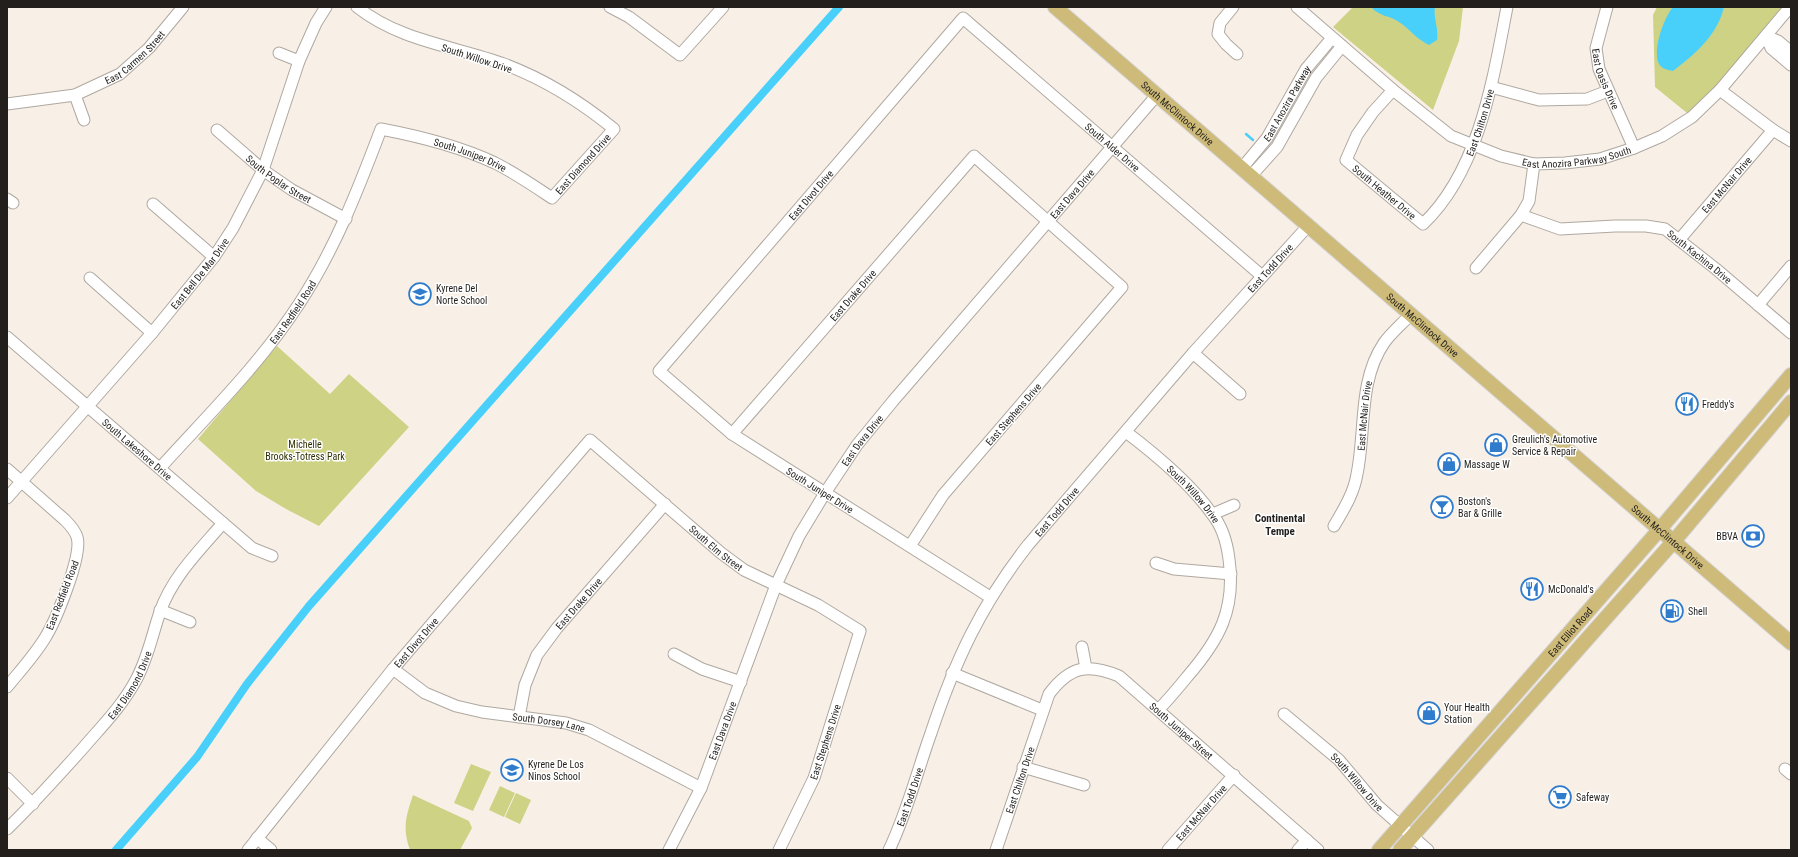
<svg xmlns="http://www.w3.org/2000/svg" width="1798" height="857" font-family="'Roboto Condensed',sans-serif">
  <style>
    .green { fill: #ced284 }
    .water { fill: #48d0fb }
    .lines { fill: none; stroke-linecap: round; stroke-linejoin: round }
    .stream { stroke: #48d0fb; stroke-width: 2.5 }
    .canal { stroke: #48d0fb; stroke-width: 8 }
    .minor-casing { stroke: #afa8a0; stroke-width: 13 }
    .major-casing { stroke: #d3d2d2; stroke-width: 16 }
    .minor { stroke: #fff; stroke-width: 11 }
    .major { stroke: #cebb79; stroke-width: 14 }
    .labels { text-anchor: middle; stroke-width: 3; stroke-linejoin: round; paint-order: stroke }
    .street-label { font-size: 10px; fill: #221f1c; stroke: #fff }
    .poi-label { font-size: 10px; fill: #221f1c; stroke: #fff; text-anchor: start }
    .park-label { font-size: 10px; fill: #303102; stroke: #fff }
    .neighbourhood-label { font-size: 11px; font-weight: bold; fill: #221f1c; stroke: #fff }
  </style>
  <rect width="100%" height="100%" fill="#f8f0e7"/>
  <path class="green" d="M 1353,7 L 1463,7 L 1459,41 L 1433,110 L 1333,27 Z
    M 1657,7 L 1790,7 L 1692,117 L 1655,87 L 1653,15 Z
    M 277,346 L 330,394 L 349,374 L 409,427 L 319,526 L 286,509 L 256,491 L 198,439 Z
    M 471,764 L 491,772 L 473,811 L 454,803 Z
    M 500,786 L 515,793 L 504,817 L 489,810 Z
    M 516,793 L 531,800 L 520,824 L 505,817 Z
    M 413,795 L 469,821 L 472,828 L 460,850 L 410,850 C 402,828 406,816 413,795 Z"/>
  <path class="water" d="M 1371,7 L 1435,7 C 1433,19 1439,28 1437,40 L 1429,45 C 1416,39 1410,29 1399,22 C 1389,15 1380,17 1371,7 Z
    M 1673,7 L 1724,7 C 1717,36 1695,54 1673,71 C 1668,70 1662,69 1659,64 C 1652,51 1664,17 1673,7 Z"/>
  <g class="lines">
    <path class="stream" d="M 1246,134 L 1253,140"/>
    <path class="canal" d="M 116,850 L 197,757 L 247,684 L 309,606 L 839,7"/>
    <g class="minor-casing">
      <g id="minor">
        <path d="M 610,7 L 629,17 L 680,55 L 723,7"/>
        <path d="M 1233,7 L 1220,23 L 1218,34 L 1226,44 L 1237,54"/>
        <path id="s1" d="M 1297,7 L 1393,90 L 1451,136 L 1501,156 L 1534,164 L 1565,163 L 1600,159 L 1634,148 L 1662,136 L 1692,117 L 1720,90 L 1790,7"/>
        <path id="s2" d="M 1607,7 L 1596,48 L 1599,69 L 1634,148"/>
        <path d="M 1766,36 L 1771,48 L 1791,65"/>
        <path d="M 1766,36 L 1778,41 L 1791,52"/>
        <path d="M 279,53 L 299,61"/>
        <path d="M 1491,87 L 1539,100 L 1587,99 L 1608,91"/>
        <path id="s3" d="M 1393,90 L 1373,112 L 1357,135 L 1346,160 L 1423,224 C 1479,171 1493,80 1507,7"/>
        <path d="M 1720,90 L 1773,130 L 1791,141"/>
        <path d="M 75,95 L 84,120"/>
        <path id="s4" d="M 7,104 L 75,95 L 120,74 L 149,48 L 183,7"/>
        <path id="s5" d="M 217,130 L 263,170 L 292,190 L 346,219"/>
        <path id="s6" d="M 1242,168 L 1267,138 L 1306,69 L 1332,38"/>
        <path d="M 1251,176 L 1277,147 L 1316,78 L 1342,46"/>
        <path d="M 7,199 L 13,203"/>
        <path d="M 153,204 L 214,257"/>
        <path id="s7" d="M 1521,215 L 1560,229 L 1615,226 L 1646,226 L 1665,229 L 1716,269 L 1791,333"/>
        <path id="s8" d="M 1679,240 L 1773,130"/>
        <path d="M 1476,268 L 1521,215 L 1529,201 L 1534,164"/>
        <path d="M 90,278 L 152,333"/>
        <path d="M 1758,305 L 1791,266"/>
        <path id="s9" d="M 7,337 L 252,548 L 272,556"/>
        <path d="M 1193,353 L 1240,394"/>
        <path id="s10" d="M 1126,432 C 1155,454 1191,484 1212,514 C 1222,526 1227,543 1229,559 C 1236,610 1219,640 1187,677 C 1178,688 1169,699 1159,709"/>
        <path id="s11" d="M 732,434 L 974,156 L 1122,287 L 943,495 L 910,546"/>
        <path id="s12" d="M 160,468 C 208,415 260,364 299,304 C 335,249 358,190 381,129 C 418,136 461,147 495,163 C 515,173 534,186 552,198 L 614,129 C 581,102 544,79 504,64 C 454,46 400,41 357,7"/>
        <path d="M 7,469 L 65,520 C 70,525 75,530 77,537 C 83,555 55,622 45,638 C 34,656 20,671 7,687"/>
        <path id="s13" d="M 7,498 L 152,333 L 214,257 L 233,228 L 263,170 L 299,61 L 316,23 L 326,7"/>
        <path d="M 1213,514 L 1234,505"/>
        <path id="s14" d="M 1334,526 C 1344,509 1354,493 1357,474 C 1366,431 1358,381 1384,343 C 1391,333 1402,324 1411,314"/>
        <path d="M 1156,563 L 1174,569 L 1231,574"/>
        <path id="s15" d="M 990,597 L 732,434 L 659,371 L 963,18 L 1262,276"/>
        <path d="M 160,610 L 190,622"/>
        <path d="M 1082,647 L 1086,668"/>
        <path d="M 674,654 L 702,669 L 741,682"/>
        <path id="s16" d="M 393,669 L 425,693 L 456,706 L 482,712 L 566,723 L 589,730 L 701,788"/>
        <path d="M 952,673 L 1042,710"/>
        <path id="s17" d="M 1284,714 L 1339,760 L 1377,805 L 1428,850"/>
        <path id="s18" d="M 519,717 L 525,685 L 537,655 L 557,628 L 665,504"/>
        <path d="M 1023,767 L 1084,785"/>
        <path d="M 1785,769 L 1791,774"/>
        <path d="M 7,778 L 33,804"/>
        <path id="s19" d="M 7,829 C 34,803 59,775 84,747 C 102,726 122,706 136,680 C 148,658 152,635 160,612 C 172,577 200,550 223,523"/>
        <path d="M 257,838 L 271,850"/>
        <path id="s20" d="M 248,850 L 393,669 L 590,440 L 721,553 L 744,570 L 818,605 L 860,631 L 814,778 L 779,850"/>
        <path id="s21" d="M 669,850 L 701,788 L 776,585 L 799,536 L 825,493 L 857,445 L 893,401 L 1157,95"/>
        <path id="s22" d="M 889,850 C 907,813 917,772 931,733 C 955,661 981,605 1028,545 L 1193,353 L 1308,226"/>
        <path id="s23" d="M 996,850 L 1049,694 C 1070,666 1088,663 1119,676 L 1318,850"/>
        <path id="s24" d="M 1168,850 L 1234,775"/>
        <path d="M 1298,850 L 1307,840"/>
      </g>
    </g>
    <g class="major-casing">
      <g id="major">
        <path id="s25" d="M 1055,7 L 1791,643"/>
        <path id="s26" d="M 1379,850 L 1660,529 L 1791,375"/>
        <path d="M 1400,850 L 1674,541 L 1791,402"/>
      </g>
    </g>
    <use href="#minor" class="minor"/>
    <use href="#major" class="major"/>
  </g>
  <defs>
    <g id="school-ring" transform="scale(1.15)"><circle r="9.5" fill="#fff" stroke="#2f7ccc" stroke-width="1.5"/><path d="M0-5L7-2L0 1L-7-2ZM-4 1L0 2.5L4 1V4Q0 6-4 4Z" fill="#2f7ccc"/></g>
    <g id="restaurant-ring" transform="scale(1.15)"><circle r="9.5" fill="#fff" stroke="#2f7ccc" stroke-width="1.5"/><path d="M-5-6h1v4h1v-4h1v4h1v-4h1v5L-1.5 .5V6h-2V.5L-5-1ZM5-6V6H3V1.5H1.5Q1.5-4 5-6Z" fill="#2f7ccc"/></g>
    <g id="shop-ring" transform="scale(1.15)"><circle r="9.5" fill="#fff" stroke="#2f7ccc" stroke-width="1.5"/><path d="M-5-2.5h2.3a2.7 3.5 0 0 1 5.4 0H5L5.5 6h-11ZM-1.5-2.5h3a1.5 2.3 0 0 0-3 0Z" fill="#2f7ccc"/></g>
    <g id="bar-ring" transform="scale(1.15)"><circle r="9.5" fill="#fff" stroke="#2f7ccc" stroke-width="1.5"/><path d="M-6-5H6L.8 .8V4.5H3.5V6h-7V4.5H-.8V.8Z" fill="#2f7ccc"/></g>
    <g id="bank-ring" transform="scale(1.15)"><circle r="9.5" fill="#fff" stroke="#2f7ccc" stroke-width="1.5"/><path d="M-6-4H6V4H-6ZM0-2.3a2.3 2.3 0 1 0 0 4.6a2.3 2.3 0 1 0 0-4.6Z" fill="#2f7ccc"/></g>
    <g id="fuel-ring" transform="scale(1.15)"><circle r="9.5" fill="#fff" stroke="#2f7ccc" stroke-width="1.5"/><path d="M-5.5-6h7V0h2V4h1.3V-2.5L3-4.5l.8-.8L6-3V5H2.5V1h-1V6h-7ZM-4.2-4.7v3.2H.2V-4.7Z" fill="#2f7ccc"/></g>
    <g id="supermarket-ring" transform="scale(1.15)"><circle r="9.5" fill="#fff" stroke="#2f7ccc" stroke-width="1.5"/><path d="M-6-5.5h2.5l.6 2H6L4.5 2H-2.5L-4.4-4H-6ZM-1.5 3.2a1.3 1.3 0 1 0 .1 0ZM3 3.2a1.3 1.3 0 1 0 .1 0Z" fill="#2f7ccc"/></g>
  </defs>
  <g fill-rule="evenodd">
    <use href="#school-ring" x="420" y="294"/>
    <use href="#restaurant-ring" x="1687" y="404"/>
    <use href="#shop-ring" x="1496" y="445"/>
    <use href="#shop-ring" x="1449" y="464"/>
    <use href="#bar-ring" x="1442" y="507"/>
    <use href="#bank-ring" x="1753" y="536"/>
    <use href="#restaurant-ring" x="1532" y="589"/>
    <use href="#fuel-ring" x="1672" y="611"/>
    <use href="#shop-ring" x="1429" y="713"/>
    <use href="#school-ring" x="512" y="770"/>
    <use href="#supermarket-ring" x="1560" y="797"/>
  </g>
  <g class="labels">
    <g class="street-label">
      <text dy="4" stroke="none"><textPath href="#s4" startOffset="140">East Carmen Street</textPath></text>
      <text transform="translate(477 58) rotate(18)" y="4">South Willow Drive</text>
      <text dy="4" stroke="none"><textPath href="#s2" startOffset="75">East Oasis Drive</textPath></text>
      <text dy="4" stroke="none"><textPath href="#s6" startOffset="79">East Anozira Parkway</textPath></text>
      <text dy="4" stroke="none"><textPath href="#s25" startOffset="162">South McClintock Drive</textPath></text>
      <text dy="4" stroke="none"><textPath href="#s3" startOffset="303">East Chilton Drive</textPath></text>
      <text dy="4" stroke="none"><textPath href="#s15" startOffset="1065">South Alder Drive</textPath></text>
      <text dy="4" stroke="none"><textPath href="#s1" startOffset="332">East Anozira Parkway South</textPath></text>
      <text dy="4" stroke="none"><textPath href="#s12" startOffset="502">South Juniper Drive</textPath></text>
      <text dy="4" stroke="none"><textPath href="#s12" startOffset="641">East Diamond Drive</textPath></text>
      <text dy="4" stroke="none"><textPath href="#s5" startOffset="79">South Poplar Street</textPath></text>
      <text dy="4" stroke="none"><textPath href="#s8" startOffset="73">East McNair Drive</textPath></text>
      <text dy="4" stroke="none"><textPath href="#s3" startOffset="135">South Heather Drive</textPath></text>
      <text dy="4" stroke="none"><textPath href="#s21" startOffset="779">East Dava Drive</textPath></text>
      <text dy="4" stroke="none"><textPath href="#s15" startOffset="634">East Divot Drive</textPath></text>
      <text dy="4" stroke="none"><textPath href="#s7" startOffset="191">South Kachina Drive</textPath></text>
      <text dy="4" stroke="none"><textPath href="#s22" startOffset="705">East Todd Drive</textPath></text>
      <text dy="4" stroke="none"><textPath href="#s13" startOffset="296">East Bell De Mar Drive</textPath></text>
      <text dy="4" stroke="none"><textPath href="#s11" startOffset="184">East Drake Drive</textPath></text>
      <text dy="4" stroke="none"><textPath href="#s12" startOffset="205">East Redfield Road</textPath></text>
      <text dy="4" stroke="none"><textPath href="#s25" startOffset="486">South McClintock Drive</textPath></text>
      <text transform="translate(1013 414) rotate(-49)" y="4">East Stephens Drive</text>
      <text dy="4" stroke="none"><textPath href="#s14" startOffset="116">East McNair Drive</textPath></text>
      <text dy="4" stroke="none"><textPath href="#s21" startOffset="455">East Dava Drive</textPath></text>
      <text dy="4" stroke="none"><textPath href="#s9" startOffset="172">South Lakeshore Drive</textPath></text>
      <text transform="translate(820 490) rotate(32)" y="4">South Juniper Drive</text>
      <text dy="4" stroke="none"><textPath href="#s10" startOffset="92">South Willow Drive</textPath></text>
      <text dy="4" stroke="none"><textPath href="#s22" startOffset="381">East Todd Drive</textPath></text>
      <text dy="4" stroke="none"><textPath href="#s25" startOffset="810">South McClintock Drive</textPath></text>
      <text dy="4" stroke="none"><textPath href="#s20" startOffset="700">South Elm Street</textPath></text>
      <text transform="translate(62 595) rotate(-69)" y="4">East Redfield Road</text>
      <text dy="4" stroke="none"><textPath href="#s18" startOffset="131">East Drake Drive</textPath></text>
      <text dy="4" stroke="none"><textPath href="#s26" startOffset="290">East Elliot Road</textPath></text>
      <text dy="4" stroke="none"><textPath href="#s20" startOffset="267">East Divot Drive</textPath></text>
      <text dy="4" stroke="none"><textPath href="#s19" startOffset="190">East Diamond Drive</textPath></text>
      <text dy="4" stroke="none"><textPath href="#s16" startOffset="168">South Dorsey Lane</textPath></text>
      <text dy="4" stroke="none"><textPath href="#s23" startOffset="328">South Juniper Street</textPath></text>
      <text dy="4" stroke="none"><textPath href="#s21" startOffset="131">East Dava Drive</textPath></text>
      <text transform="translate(825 742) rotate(-72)" y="4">East Stephens Drive</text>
      <text dy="4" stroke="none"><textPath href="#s23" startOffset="74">East Chilton Drive</textPath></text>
      <text dy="4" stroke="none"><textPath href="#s17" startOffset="100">South Willow Drive</textPath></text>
      <text dy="4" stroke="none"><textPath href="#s22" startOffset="57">East Todd Drive</textPath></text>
      <text dy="4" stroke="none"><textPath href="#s24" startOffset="50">East McNair Drive</textPath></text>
    </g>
    <g class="poi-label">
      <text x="436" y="292">Kyrene Del<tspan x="436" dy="12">Norte School</tspan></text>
      <text x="1702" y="408">Freddy's</text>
      <text x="1512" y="443">Greulich's Automotive<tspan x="1512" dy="12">Service &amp; Repair</tspan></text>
      <text x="1464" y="468">Massage W</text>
      <text x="1458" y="505">Boston's<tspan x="1458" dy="12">Bar &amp; Grille</tspan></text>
      <text x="1738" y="540" text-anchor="end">BBVA</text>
      <text x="1548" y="593">McDonald's</text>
      <text x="1688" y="615">Shell</text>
      <text x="1444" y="711">Your Health<tspan x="1444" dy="12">Station</tspan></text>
      <text x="528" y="768">Kyrene De Los<tspan x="528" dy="12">Ninos School</tspan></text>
      <text x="1576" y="801">Safeway</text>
    </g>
    <g class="park-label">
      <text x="305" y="448">Michelle<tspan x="305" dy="12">Brooks-Totress Park</tspan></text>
    </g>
    <g class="neighbourhood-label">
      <text x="1280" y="522">Continental<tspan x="1280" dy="13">Tempe</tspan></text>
    </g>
  </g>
  <rect width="1798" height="857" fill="none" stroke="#221f1c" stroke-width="16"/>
</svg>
